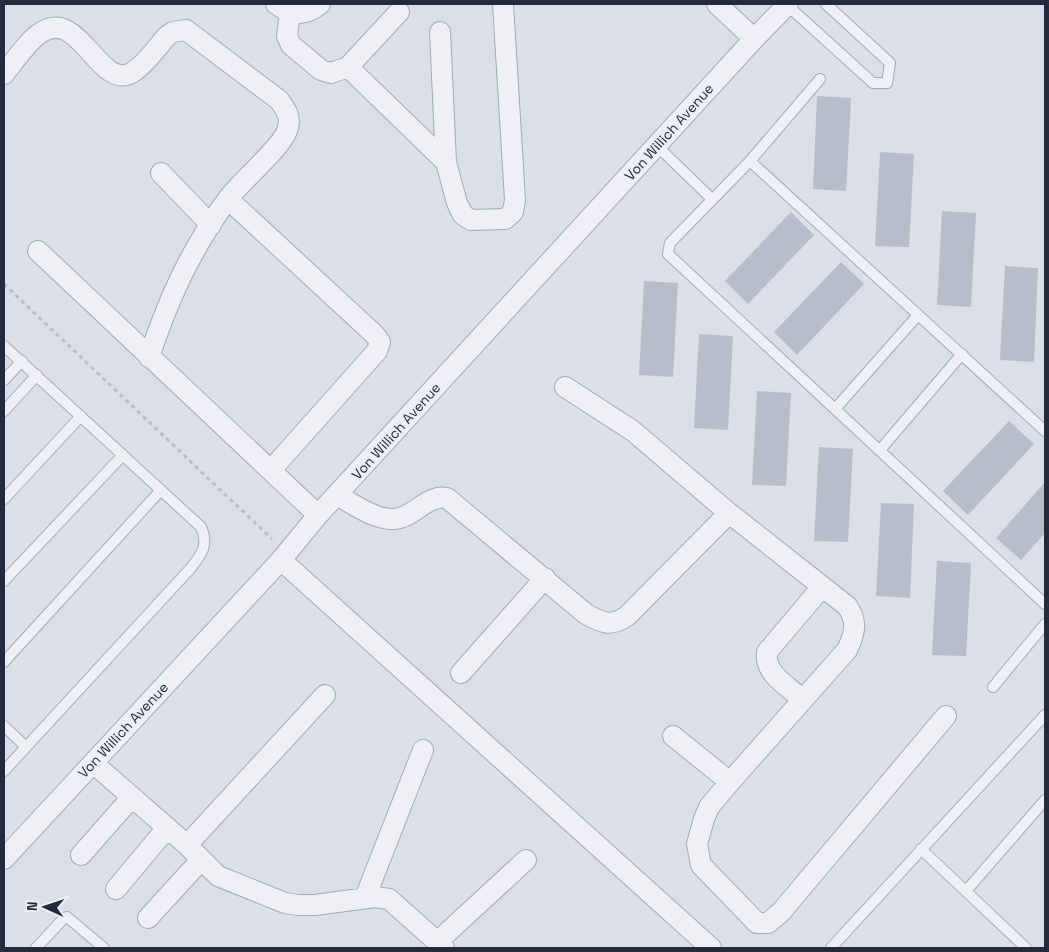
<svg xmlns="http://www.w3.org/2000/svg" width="1049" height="952" font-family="'Space Grotesk',sans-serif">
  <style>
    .building { fill: #b8bdca }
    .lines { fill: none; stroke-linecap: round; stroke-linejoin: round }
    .service-casing { stroke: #a4a9b4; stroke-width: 12 }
    .minor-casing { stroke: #a4a9b4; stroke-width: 22 }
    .path { stroke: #b9bdc5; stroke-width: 3; stroke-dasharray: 4 4; stroke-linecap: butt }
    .service { stroke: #eef0f5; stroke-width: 10 }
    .minor { stroke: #eef0f5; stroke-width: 20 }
    .labels { text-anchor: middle; stroke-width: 5; stroke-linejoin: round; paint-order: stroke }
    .street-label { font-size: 14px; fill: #242b3e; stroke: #eaeef5 }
  </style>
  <rect width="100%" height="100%" fill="#dbdfe7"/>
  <path class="building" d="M 817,96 L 851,98 L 846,191 L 813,189 Z
    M 880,152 L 914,154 L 909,247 L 875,246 Z
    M 942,211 L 976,213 L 971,307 L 937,305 Z
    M 791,212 L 814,235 L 748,304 L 725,281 Z
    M 841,262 L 864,284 L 797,355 L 774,332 Z
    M 1005,266 L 1038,268 L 1034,362 L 1000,360 Z
    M 644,281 L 678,283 L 673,377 L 639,375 Z
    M 699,334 L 733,336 L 728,430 L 694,428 Z
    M 757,391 L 791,393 L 786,486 L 752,485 Z
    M 1009,421 L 1034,444 L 968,515 L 943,491 Z
    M 819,447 L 853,449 L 848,542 L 814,541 Z
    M 1045,482 L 1045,533 L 1021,560 L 996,538 Z
    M 881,503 L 914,504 L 910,598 L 876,596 Z
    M 937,561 L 971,563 L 966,656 L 932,655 Z"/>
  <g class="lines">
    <g class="service-casing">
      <path id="service" d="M 787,5 L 873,83 L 887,83 L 890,63 L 826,4
        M 656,145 L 712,199
        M 750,161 L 820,79
        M 4,346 L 201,527 C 209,545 202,554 190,569 L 4,771
        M 4,380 L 22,361
        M 835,409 L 918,315
        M 4,411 L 37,375
        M 1045,431 L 750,161 L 670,243 L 668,254 L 1045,604
        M 880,450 L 962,354
        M 4,499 L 81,416
        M 4,581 L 123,455
        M 4,662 L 161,490
        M 993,687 L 1045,624
        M 4,726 L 26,747
        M 921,849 L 1026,948
        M 966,891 L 1045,800
        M 36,948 L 64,918 L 67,917 L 104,948
        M 831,948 L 1045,715"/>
    </g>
    <g class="minor-casing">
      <path id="minor" d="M 276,4 C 292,16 305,17 320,4
        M 717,4 L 754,39
        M 290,12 L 287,36 L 291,45 L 321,70 L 331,73 L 348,67
        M 399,12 L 348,67 L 446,162 L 457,203 L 463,215 L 471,220 L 505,219 L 513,212 L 515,200 L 503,4
        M 440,32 L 446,162
        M 4,74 C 14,62 29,39 42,32 C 80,8 100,93 133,72 C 146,64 157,47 167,36 L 173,32 L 186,30 L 279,100 C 286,110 292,117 287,131 C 281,148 240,182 227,200 C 190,251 169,298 149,357
        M 161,173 L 211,225
        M 228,199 L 375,335 L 380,342 L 377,351 L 271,470
        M 38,251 L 318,515
        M 565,387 L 633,431 L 729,513 L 847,606 C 858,621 855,634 847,650 L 730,782 L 709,807 L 704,819 L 697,844 L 701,865 L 757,923 L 768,923 L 781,912 L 946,716
        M 337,495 C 353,504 375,520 394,519 C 414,518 427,494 447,498 L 586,614 C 602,623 611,627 627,616 L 729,513
        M 281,560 L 711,948
        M 461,673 L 545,578
        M 803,700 C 788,686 764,674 767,652 L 822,587
        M 673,736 L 730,782
        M 93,763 L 187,845 L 218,876 L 285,903 L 298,905 L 315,905 L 375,897 L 389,899 L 444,948
        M 187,845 L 325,695
        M 81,855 L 132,797
        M 4,859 L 281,560 L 318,515 L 754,39 L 788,4
        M 116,889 L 167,828
        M 365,898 L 423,750
        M 148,918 L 201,860
        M 437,942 L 526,860"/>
    </g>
    <path class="path" d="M 4,284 L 272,539"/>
    <use href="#service" class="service"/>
    <use href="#minor" class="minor"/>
  </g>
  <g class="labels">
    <g class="street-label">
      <text transform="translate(669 132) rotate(-48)" y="5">Von Willich Avenue</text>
      <text transform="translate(396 431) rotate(-48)" y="5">Von Willich Avenue</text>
      <text transform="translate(123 730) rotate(-47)" y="5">Von Willich Avenue</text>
    </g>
  </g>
  <rect width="1049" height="952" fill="none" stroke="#242b3e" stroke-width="10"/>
  <g transform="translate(45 907) rotate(273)" stroke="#eaeef5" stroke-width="4" paint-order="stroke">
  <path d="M0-4L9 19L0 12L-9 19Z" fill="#242b3e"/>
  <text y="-8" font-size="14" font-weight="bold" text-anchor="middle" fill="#242b3e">N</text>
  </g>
</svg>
